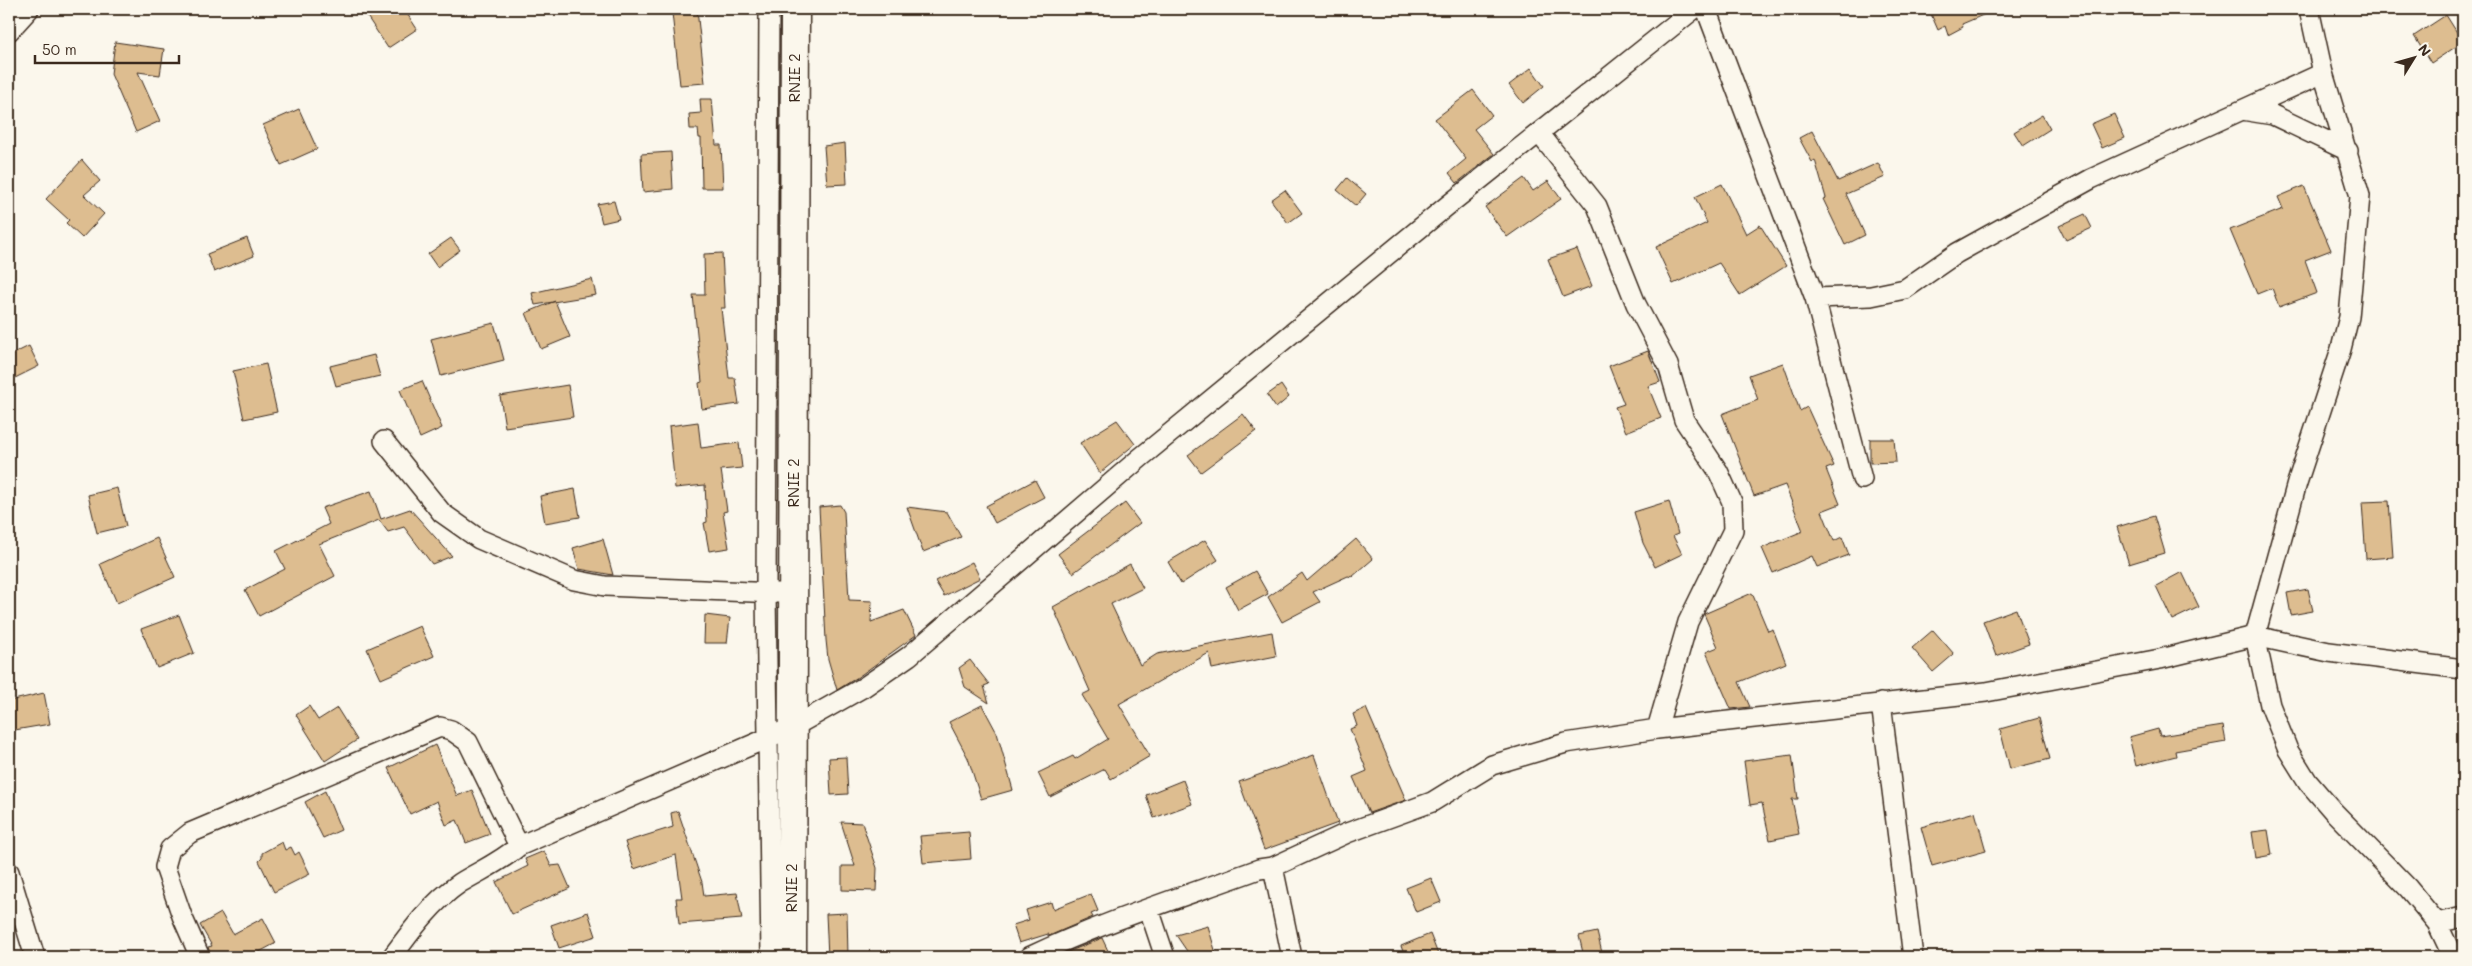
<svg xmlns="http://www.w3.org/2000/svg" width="2472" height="966" font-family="Mali,sans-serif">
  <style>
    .building { fill: #ddbd90; stroke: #3b2a1e }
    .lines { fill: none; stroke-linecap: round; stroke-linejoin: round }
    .minor-casing { stroke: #3b2a1e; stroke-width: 22 }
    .trunk-casing { stroke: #3b2a1e; stroke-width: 31 }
    .minor { stroke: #fbf7ec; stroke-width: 19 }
    .trunk { stroke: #fbf7ec; stroke-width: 28 }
    .labels { text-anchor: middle; stroke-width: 4.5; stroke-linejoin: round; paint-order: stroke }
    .street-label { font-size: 15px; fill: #3b2a1e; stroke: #fbf7ec }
  </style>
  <rect width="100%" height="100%" fill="#fbf7ec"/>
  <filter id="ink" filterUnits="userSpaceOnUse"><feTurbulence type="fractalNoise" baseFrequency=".02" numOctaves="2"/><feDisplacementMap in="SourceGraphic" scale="10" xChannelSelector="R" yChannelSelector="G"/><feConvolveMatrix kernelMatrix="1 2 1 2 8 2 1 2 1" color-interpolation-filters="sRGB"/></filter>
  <g filter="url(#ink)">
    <path class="building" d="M 362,9 L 404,9 L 417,29 L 388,48 Z
      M 1942,9 L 1997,9 L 1962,24 L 1963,27 L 1948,35 L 1945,26 L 1938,30 L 1931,14 Z
      M 697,10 L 705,83 L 680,85 L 672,13 Z
      M 2446,15 L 2463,42 L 2431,63 L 2414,36 Z
      M 115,42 L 164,49 L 160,75 L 138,72 L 160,121 L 136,132 L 111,74 Z
      M 1531,68 L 1544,86 L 1523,103 L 1509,85 Z
      M 1473,90 L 1492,115 L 1474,129 L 1494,154 L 1457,183 L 1449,173 L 1466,159 L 1435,119 Z
      M 700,99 L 712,99 L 716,145 L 721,145 L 723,188 L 702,188 L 701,138 L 699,138 L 698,129 L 690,129 L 689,114 L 701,113 Z
      M 299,109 L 317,149 L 281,165 L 263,125 Z
      M 2114,114 L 2125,138 L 2102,148 L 2091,124 Z
      M 2042,115 L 2050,129 L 2023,146 L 2014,132 Z
      M 1812,131 L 1838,181 L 1878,163 L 1885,177 L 1846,194 L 1865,235 L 1845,245 L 1823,199 L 1826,198 L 1815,160 L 1812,162 L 1799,138 Z
      M 845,143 L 847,184 L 827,185 L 824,146 Z
      M 671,152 L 673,189 L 643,192 L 641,154 Z
      M 82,160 L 100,181 L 84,195 L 104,214 L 82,238 L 66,223 L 69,220 L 46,199 Z
      M 1347,178 L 1366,194 L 1356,206 L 1337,190 Z
      M 1524,178 L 1533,191 L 1548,181 L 1561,199 L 1507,237 L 1485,207 Z
      M 1722,184 L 1746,234 L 1760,225 L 1786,266 L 1740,295 L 1719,263 L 1673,284 L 1656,247 L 1707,223 L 1695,197 Z
      M 2304,186 L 2331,250 L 2305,260 L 2317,293 L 2279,307 L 2272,288 L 2257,294 L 2230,230 L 2283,209 L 2278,197 Z
      M 1285,190 L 1302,213 L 1288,223 L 1271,200 Z
      M 614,201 L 619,219 L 602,223 L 597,204 Z
      M 2085,214 L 2092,228 L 2066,240 L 2059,226 Z
      M 247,238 L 254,256 L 214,272 L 207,254 Z
      M 451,238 L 460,250 L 437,267 L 428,254 Z
      M 1577,249 L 1592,286 L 1563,297 L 1548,259 Z
      M 722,253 L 725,308 L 721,308 L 729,378 L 735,378 L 739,404 L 702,409 L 699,383 L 702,382 L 693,295 L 705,295 L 704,254 Z
      M 592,279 L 596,295 L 535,305 L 532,293 Z
      M 555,301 L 570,337 L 541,349 L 526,313 Z
      M 494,323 L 504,360 L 441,376 L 431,339 Z
      M 29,346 L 39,366 L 15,378 L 9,365 L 9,356 Z
      M 1648,351 L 1660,382 L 1648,386 L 1661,418 L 1626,432 L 1615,407 L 1624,404 L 1609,366 Z
      M 374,355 L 380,376 L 336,386 L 330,366 Z
      M 1783,363 L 1800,411 L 1807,407 L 1834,466 L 1826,469 L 1840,504 L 1822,511 L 1834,541 L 1842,537 L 1849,555 L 1817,567 L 1812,556 L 1773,573 L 1762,548 L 1803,531 L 1785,485 L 1754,496 L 1722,414 L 1758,400 L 1749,375 Z
      M 266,364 L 277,412 L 244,419 L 233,371 Z
      M 422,381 L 442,428 L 420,438 L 400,390 Z
      M 568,385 L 573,417 L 505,427 L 500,396 Z
      M 1281,385 L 1289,397 L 1276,408 L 1267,395 Z
      M 1243,414 L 1256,431 L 1201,472 L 1188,455 Z
      M 1117,420 L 1135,444 L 1100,473 L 1080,443 Z
      M 698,422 L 701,448 L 739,443 L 742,468 L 721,470 L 727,511 L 723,512 L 729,548 L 709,551 L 704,523 L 707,522 L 705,485 L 675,488 L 669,426 Z
      M 1870,439 L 1894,439 L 1896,462 L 1870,463 Z
      M 1035,480 L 1044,497 L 995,523 L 986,506 Z
      M 117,488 L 126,526 L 97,533 L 88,495 Z
      M 575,489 L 580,517 L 545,523 L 540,496 Z
      M 371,491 L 381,519 L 410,509 L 452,556 L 432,564 L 404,527 L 388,532 L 379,520 L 319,544 L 335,576 L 259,616 L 245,590 L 285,569 L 276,551 L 329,524 L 322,508 Z
      M 1669,501 L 1678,534 L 1673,536 L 1682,554 L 1655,567 L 1643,543 L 1634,512 Z
      M 2389,501 L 2393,557 L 2366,559 L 2362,502 Z
      M 1125,503 L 1140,523 L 1073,573 L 1058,554 Z
      M 840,505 L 844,512 L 849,600 L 872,601 L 871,622 L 904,610 L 916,635 L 858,677 L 837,690 L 828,659 L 826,640 L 819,507 Z
      M 907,507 L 947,512 L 961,537 L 923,552 Z
      M 2154,516 L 2165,553 L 2129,564 L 2117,527 Z
      M 157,538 L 175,577 L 117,603 L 100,564 Z
      M 603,539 L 613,575 L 579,569 L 573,548 Z
      M 1356,539 L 1373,559 L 1352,577 L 1348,576 L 1313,592 L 1320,602 L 1282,622 L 1268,597 L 1302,573 L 1307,581 Z
      M 1205,540 L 1218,560 L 1181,584 L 1168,562 Z
      M 972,562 L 980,578 L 944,596 L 935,581 Z
      M 1130,564 L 1143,588 L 1111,604 L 1140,665 L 1157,654 L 1272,632 L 1276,656 L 1212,669 L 1209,653 L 1119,704 L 1150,756 L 1111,779 L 1105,769 L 1050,797 L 1038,773 L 1073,756 L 1075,759 L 1108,739 L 1082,695 L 1090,691 L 1053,607 Z
      M 1255,571 L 1268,594 L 1238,610 L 1226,587 Z
      M 2182,572 L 2199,607 L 2172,620 L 2156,586 Z
      M 2308,589 L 2313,611 L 2291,615 L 2287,593 Z
      M 1752,593 L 1768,631 L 1773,629 L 1786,663 L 1739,682 L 1750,707 L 1731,709 L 1706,652 L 1718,647 L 1704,614 Z
      M 2016,609 L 2029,644 L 1996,656 L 1983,621 Z
      M 179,615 L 194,653 L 157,668 L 141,629 Z
      M 705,615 L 730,618 L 727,643 L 704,643 Z
      M 420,626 L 434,656 L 381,679 L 367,649 Z
      M 1933,630 L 1954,654 L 1933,672 L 1912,648 Z
      M 970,660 L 989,684 L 984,686 L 989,703 L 965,687 L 959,668 Z
      M 44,693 L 50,724 L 9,731 L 9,701 Z
      M 982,705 L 997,733 L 1013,790 L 981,799 L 968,758 L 949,722 Z
      M 309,706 L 318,720 L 337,708 L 357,740 L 325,761 L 296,715 Z
      M 1366,708 L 1406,800 L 1369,813 L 1353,777 L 1367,771 L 1350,729 L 1357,726 L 1353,714 Z
      M 2039,718 L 2050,759 L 2010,769 L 2000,729 Z
      M 2223,726 L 2226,742 L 2175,751 L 2176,756 L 2136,766 L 2129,737 L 2158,729 L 2160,736 Z
      M 435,745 L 457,796 L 472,790 L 490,834 L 466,843 L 457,820 L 446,825 L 437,801 L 410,814 L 388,768 Z
      M 1314,755 L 1338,823 L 1264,850 L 1239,782 Z
      M 1792,755 L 1798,799 L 1792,799 L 1799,834 L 1770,840 L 1762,803 L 1750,805 L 1744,761 Z
      M 846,757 L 848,794 L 831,795 L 829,758 Z
      M 1183,780 L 1192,804 L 1154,818 L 1146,795 Z
      M 325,791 L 341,830 L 323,838 L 305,802 Z
      M 678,811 L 702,882 L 704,896 L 737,893 L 742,919 L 679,924 L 676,898 L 682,898 L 676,855 L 634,869 L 625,842 L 673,827 L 671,813 Z
      M 1975,812 L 1986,851 L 1932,866 L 1921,827 Z
      M 841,822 L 862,823 L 877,868 L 876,891 L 842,890 L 842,866 L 855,866 Z
      M 2268,830 L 2272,855 L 2256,858 L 2252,832 Z
      M 969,832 L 971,859 L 923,863 L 920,836 Z
      M 282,842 L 285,850 L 291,847 L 295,855 L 299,852 L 310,874 L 274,892 L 259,861 L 262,858 L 262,853 Z
      M 544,851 L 551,866 L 560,865 L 570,888 L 512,914 L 496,882 L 528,866 L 525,859 Z
      M 1431,878 L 1441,902 L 1416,912 L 1406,888 Z
      M 1091,894 L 1098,911 L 1091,914 L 1093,917 L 1049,936 L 1048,934 L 1019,943 L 1013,925 L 1029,920 L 1026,910 L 1051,902 L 1053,909 Z
      M 588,912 L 596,936 L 559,948 L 551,925 Z
      M 221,913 L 233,934 L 263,918 L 276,943 L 250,957 L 211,957 L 208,947 L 212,946 L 200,925 Z
      M 847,913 L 848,957 L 828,957 L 826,914 Z
      M 1208,926 L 1217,957 L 1191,957 L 1176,935 Z
      M 1597,932 L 1603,957 L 1584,957 L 1579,936 Z
      M 1430,934 L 1439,957 L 1405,957 L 1401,946 Z
      M 1102,938 L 1111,957 L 1058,956 L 1090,943 Z"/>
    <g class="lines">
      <g class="minor-casing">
        <path id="minor" d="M 769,9 L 766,592 L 771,957
          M 1706,9 L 1815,298 L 1862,479
          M 2309,9 L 2323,73 L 2360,196 L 2349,317 L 2341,349 L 2297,483 L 2255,636 L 2270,705 L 2288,750 L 2308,782 L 2333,811 L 2408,888 L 2437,923 L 2453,957
          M 9,31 L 29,9
          M 2242,110 L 2273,115 L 2348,151
          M 1539,133 L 1597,206 L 1636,304 L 1668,365 L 1684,420 L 1718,471 L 1732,502 L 1733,530 L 1688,622 L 1657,729
          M 1815,298 L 1871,296 L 1905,289 L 1957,253 L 2091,179 L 2323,73
          M 384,441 L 442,513 L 479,539 L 574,580 L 605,586 L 779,593
          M 1881,703 L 1913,957
          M 1273,867 L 1292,957
          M 9,872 L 35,957
          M 1149,909 L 1165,957
          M 2437,923 L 2463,917
          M 200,957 L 182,916 L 165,867 L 170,849 L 190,833 L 440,727 L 451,730 L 468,742 L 519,846
          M 392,957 C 411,931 432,902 460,883 C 481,870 499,863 519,846 L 793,727 L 864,687 L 909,656 L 1140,458 L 1447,206 L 1694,9
          M 1029,957 C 1103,922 1182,897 1259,869 L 1273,867 L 1347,833 L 1432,802 L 1492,765 L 1566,743 L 1657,729 L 1986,692 L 2160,659 L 2255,636 L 2329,652 L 2463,669"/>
      </g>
      <g class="trunk-casing">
        <path id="trunk" d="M 792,957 L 795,9"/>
      </g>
      <use href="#minor" class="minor"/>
      <use href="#trunk" class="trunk"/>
    </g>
  </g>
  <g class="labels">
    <g class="street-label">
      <text transform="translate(795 78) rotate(-90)" y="5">RNIE 2</text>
      <text transform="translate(794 483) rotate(-90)" y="5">RNIE 2</text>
      <text transform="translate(792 888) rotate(-90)" y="5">RNIE 2</text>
    </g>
  </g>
  <rect width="2472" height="966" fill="none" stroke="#fbf7ec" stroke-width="30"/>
  <rect x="15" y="15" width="2442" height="936" fill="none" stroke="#3b2a1e" stroke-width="2" filter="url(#ink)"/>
  <g transform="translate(2414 58) rotate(53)" stroke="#fbf7ec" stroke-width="4" paint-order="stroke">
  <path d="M0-4L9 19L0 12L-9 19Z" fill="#3b2a1e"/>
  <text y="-8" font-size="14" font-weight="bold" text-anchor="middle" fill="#3b2a1e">N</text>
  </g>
  <path d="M35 55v8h144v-8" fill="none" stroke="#3b2a1e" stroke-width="2.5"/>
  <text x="42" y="55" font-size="15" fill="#3b2a1e" stroke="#fbf7ec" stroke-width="4" paint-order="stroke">50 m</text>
</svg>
